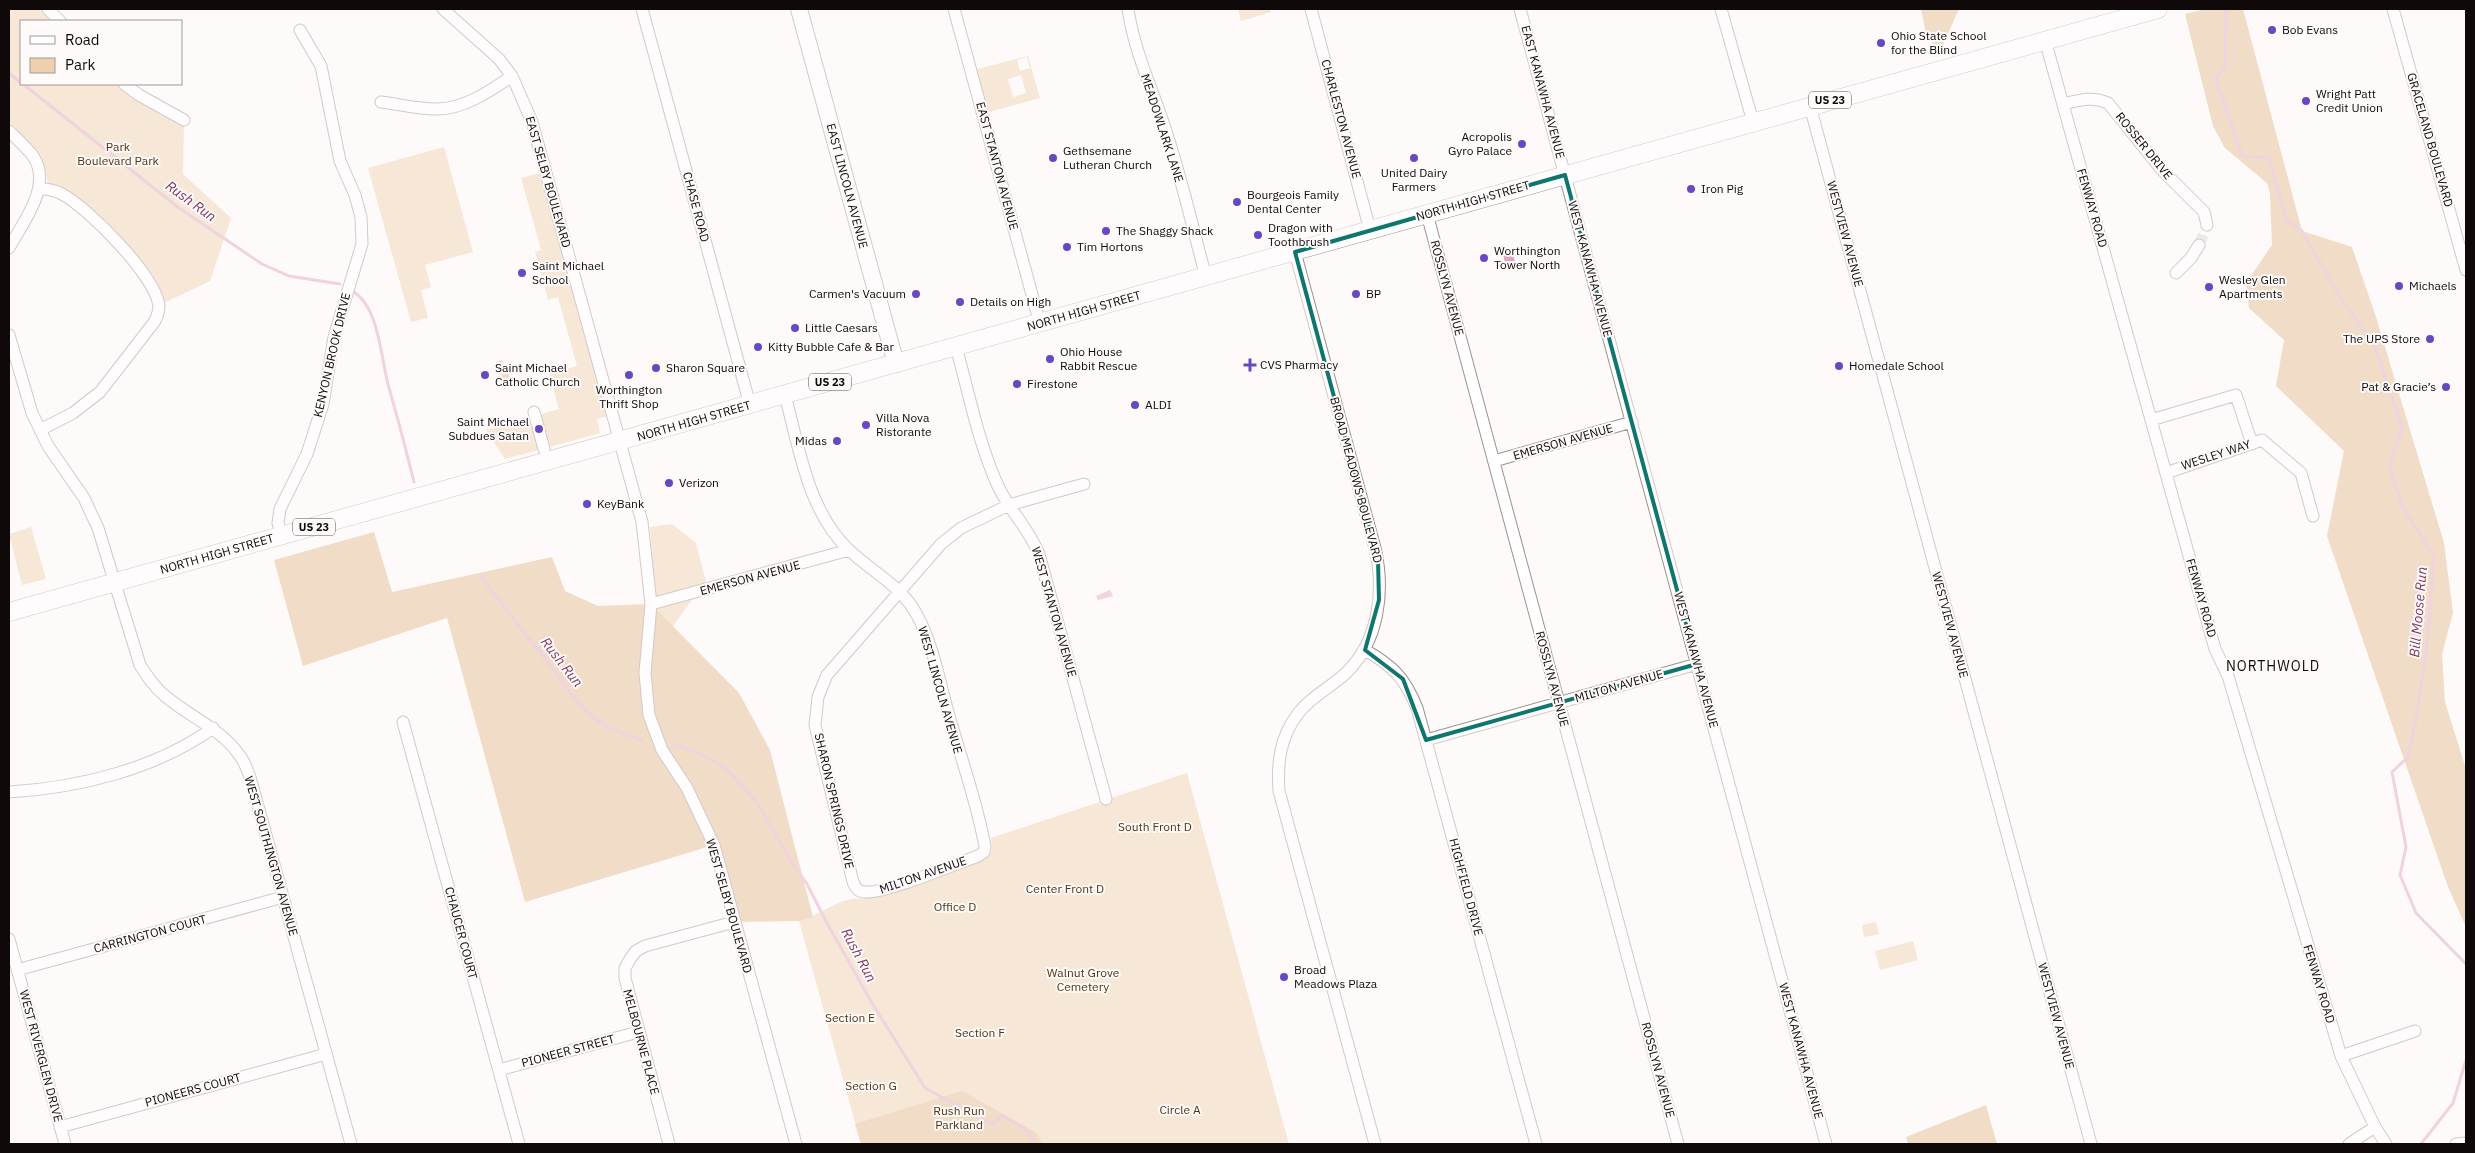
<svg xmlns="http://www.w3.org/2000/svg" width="2475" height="1153" font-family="'IBM Plex Sans',sans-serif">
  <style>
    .green { fill: #eed0ae; fill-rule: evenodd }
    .forest { fill: #e0b889 }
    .water { fill: #dfa4be }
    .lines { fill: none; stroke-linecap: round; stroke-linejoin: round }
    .stream { stroke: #dfa4be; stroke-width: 3 }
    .street-tunnel { stroke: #d9d6d5; stroke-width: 11; stroke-dasharray: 11 5.5; stroke-linecap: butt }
    .street-casing { stroke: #9e908e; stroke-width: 13 }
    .secondary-casing { stroke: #9e908e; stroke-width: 18 }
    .primary-casing { stroke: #9e908e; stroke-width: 19 }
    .street { stroke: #fff; stroke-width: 11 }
    .secondary { stroke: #fff; stroke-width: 16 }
    .primary { stroke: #fff; stroke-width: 18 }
    .marked { fill: none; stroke: #0f766e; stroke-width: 4; stroke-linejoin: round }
    .poi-dot { fill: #6848c1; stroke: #fdfaf9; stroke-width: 2 }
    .labels { text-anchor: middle; stroke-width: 4; stroke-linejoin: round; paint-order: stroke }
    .shield { fill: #fdfaf9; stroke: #565251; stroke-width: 1 }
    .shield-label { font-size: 11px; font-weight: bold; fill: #0f0a09 }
    .poi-label { font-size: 12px; fill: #0f0a09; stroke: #fdfaf9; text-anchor: start }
    .street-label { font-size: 12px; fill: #0f0a09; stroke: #fdfaf9 }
    .park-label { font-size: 12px; fill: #513511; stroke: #fdfaf9 }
    .water-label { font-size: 14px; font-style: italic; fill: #80395d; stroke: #fdfaf9 }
    .neighbourhood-label { font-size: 14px; letter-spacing: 1px; fill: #0f0a09; stroke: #fdfaf9 }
  </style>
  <rect width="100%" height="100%" fill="#fdfaf9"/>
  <path class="green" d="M 9,9 L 48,9 L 60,21 L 21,21 L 21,84 L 125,84 L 184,120 L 183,174 L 231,218 L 210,281 L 164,303 L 157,288 L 58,187 L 48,183 L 41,156 L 9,123 Z
    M 1238,9 L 1270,9 L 1271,12 L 1241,21 Z
    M 1028,56 L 1040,98 L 986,113 L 974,70 ZM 1027,57 L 1030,68 L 1020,71 L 1017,60 ZM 1021,75 L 1026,93 L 1013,97 L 1008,79 Z
    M 444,147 L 473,252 L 425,265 L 431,287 L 421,290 L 428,318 L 411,322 L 368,168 Z
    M 540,173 L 608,416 L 597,419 L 600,433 L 505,459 L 486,430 L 559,409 L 549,374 L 577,366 L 558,297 L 548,300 L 535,252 L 541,250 L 521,178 Z
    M 672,524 L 696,543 L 706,581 L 673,626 L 658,629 L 650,527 Z
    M 31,527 L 46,579 L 22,585 L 9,534 Z
    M 1187,773 L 1289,1144 L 861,1144 L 799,921 C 820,916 842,895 863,899 L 984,859 L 992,850 L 991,838 Z
    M 1876,922 L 1879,934 L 1864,937 L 1862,925 Z
    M 1913,941 L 1918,960 L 1880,970 L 1875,951 Z"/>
  <path class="forest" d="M 1921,9 L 1959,9 L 1939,54 L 1926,33 Z
    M 2205,9 L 2243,9 L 2302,231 L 2352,247 L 2376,317 L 2444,543 L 2453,613 L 2442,654 L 2445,702 L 2466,769 L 2466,927 L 2448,887 L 2327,536 L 2344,451 L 2276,386 L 2284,340 L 2249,308 L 2246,283 L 2272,245 L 2270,193 L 2267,183 L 2225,148 L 2213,126 L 2185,14 Z
    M 502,360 L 505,370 L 508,370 L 512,385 L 506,387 L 505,390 L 498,361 Z
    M 374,532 L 392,592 L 552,557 L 565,591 L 598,606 L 651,604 L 739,693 L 770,750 L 813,917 L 799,921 L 734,922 L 714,845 L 525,902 L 447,618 L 303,666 L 274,560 Z
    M 962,1091 L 1035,1132 L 1043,1144 L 861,1144 L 855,1124 Z
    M 1986,1105 L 1997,1144 L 1908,1144 L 1906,1137 Z"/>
  <path class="water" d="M 1512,251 L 1516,265 L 1506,268 L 1503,254 Z
    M 1110,590 L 1113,596 L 1098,600 L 1096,596 Z"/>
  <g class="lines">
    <path class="stream" d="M 2226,9 L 2225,66 L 2216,79 L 2242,156 L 2269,158 L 2286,219 L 2302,231 L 2340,297 L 2375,347 L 2402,428 L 2389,466 L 2403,508 L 2434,556 L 2426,655 L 2415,725 L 2408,757 L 2392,772 L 2406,847 L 2400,875 L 2416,913 L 2466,964
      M 9,73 L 21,83
      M 23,84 L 179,208 L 262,264 L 289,276 L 340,284
      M 354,292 C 380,309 381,361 389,388 C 398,419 406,450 414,482
      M 481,576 C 504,608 528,637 552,668 C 565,685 578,707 597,720 C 610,730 626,736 642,740
      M 675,744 L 701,754 L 727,769 L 758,804 L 791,861 L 807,884 L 828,925 L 872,1003 L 925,1088 L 993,1125 L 1002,1115 L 1025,1129 L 1037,1144
      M 2421,1144 L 2453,1103 L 2466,1060"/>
    <path class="street-tunnel" d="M 2199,245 L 2207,225"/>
    <g class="street-casing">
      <path id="street" d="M 48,9 L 60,21
        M 443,9 L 499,59 L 512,76 L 532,122 L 642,522 L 651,604 L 645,673 L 649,715 L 662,750 L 687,788 L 714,845 L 796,1144
        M 642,9 L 750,405
        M 954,9 L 1040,324
        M 1128,9 C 1134,50 1151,86 1164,125 C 1181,175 1192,226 1206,277
        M 1311,9 L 1370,230
        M 1520,9 L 1826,1144
        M 1721,9 L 1753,122
        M 2393,9 L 2466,270
        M 2045,40 L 2215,649 L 2228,676 L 2341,1056 L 2375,1127 L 2386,1144
        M 124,84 L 139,95 L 184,120
        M 381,102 C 399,104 417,109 435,109 C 463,110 490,91 512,76
        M 2063,104 C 2080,100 2092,96 2108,103 L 2162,170 L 2204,212 L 2207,225
        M 1810,106 L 2091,1144
        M 9,131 C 17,139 26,147 33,156 C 53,186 23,222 9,248
        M 39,188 C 47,189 55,190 62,194 C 88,208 156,276 159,306 C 159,312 157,316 155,321 L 100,392 L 73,413 L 40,430
        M 1427,214 L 1678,1144
        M 1295,252 L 1375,548 C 1385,591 1379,641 1346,673 C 1331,687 1309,698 1297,715 C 1280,738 1277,763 1279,791 L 1375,1144
        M 2176,273 L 2191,258 L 2199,245
        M 9,335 L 32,413 L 48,446 L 84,498 L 98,528 L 140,665 C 147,676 154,687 164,695 C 189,717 221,728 240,756 C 245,762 247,770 250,777 L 351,1144
        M 956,347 C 969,393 978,442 998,486 C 1009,510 1028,527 1039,554 L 1106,799
        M 785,395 C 799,447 808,512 849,550 C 872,572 901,585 917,615 C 933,644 939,680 948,712 C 960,756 977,801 985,847 L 984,852 L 978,856 C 955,864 885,894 864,892 C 857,891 856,888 853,882 L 815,725 L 818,697 L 827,675 L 941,544 L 961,528 L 1009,505 L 1084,484
        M 534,412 L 544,449
        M 2151,420 L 2236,395 L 2252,444
        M 1494,461 L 1632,422
        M 2166,473 L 2262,440 L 2301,473 L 2313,516
        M 282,536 L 278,523 L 280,509 L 307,454 L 323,404 L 334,337 L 362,244 L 361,217 L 355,195 L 340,161 L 321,66 L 300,30
        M 651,604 L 849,550
        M 1365,650 C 1393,666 1405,678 1417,708 L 1536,1144
        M 403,722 L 519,1144
        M 1426,740 L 1697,664
        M 9,792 C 78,788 156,769 213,728
        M 9,939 L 65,1144
        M 17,970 L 283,897
        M 2341,1056 L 2415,1031
        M 499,1070 L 638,1032
        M 60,1127 L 326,1054
        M 669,1144 L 625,978 L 625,968 L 630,959 L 636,951 L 645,946 L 734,922
        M 2349,1144 L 2375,1127
        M 2456,1144 L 2466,1143"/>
    </g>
    <g class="secondary-casing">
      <path id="secondary" d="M 799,9 L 896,364"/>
    </g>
    <g class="primary-casing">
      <path id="primary" d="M 9,612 L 2158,9"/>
    </g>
    <use href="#street" class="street"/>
    <use href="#secondary" class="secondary"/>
    <use href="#primary" class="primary"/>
  </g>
  <path d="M0 0H2475V1153H0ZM 1565,175 L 1697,664 L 1426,740 L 1403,679 L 1365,650 L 1379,600 L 1378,560 L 1295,252 Z" fill="#fdfaf9" fill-opacity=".55" fill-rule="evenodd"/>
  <path class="marked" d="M 1565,175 L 1697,664 L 1426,740 L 1403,679 L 1365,650 L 1379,600 L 1378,560 L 1295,252 Z"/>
  <g class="poi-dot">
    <circle cx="2272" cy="30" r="5"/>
    <circle cx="1881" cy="43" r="5"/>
    <circle cx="2306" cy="101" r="5"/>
    <circle cx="1522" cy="144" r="5"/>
    <circle cx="1053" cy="158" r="5"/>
    <circle cx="1414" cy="158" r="5"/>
    <circle cx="1691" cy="189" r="5"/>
    <circle cx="1237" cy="202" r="5"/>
    <circle cx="1106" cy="231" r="5"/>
    <circle cx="1258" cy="235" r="5"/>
    <circle cx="1067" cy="247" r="5"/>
    <circle cx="1484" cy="258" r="5"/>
    <circle cx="522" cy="273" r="5"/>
    <circle cx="2399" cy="286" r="5"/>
    <circle cx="2209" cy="287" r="5"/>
    <circle cx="916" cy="294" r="5"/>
    <circle cx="1356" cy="294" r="5"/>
    <circle cx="960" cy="302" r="5"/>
    <circle cx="795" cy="328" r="5"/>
    <circle cx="2430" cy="339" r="5"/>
    <circle cx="758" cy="347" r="5"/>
    <circle cx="1050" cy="359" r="5"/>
    <path d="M1247.5 357.5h5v5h5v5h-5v5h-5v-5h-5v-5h5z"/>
    <circle cx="1839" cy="366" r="5"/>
    <circle cx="656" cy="368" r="5"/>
    <circle cx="485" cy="375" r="5"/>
    <circle cx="629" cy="375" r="5"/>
    <circle cx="1017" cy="384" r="5"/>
    <circle cx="2446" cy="387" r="5"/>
    <circle cx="1135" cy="405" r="5"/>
    <circle cx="866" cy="425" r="5"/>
    <circle cx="539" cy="429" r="5"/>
    <circle cx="837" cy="441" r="5"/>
    <circle cx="669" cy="483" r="5"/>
    <circle cx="587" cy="504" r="5"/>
    <circle cx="1284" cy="977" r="5"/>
  </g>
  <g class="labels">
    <g class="shield">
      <rect x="1809" y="91.5" width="42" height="17" rx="4"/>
      <rect x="809" y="373.5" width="42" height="17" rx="4"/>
      <rect x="293" y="518.5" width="42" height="17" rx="4"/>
    </g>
    <g class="shield-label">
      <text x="1830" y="104">US 23</text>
      <text x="830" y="386">US 23</text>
      <text x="314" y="531">US 23</text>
    </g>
    <g class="poi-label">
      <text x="2282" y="34">Bob Evans</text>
      <text x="1891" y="40">Ohio State School<tspan x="1891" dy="14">for the Blind</tspan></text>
      <text x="2316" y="98">Wright Patt<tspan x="2316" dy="14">Credit Union</tspan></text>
      <text x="1512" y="141" text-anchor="end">Acropolis<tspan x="1512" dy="14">Gyro Palace</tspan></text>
      <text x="1063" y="155">Gethsemane<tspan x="1063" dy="14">Lutheran Church</tspan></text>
      <text x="1414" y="177" text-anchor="middle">United Dairy<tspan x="1414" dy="14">Farmers</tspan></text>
      <text x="1701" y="193">Iron Pig</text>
      <text x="1247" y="199">Bourgeois Family<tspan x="1247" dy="14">Dental Center</tspan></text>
      <text x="1268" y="232">Dragon with<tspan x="1268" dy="14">Toothbrush</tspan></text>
      <text x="1116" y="235">The Shaggy Shack</text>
      <text x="1077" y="251">Tim Hortons</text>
      <text x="1494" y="255">Worthington<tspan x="1494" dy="14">Tower North</tspan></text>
      <text x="532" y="270">Saint Michael<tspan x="532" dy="14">School</tspan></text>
      <text x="2219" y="284">Wesley Glen<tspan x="2219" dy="14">Apartments</tspan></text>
      <text x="2409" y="290">Michaels</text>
      <text x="906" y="298" text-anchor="end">Carmen's Vacuum</text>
      <text x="1366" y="298">BP</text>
      <text x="970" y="306">Details on High</text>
      <text x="805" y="332">Little Caesars</text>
      <text x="2420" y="343" text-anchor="end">The UPS Store</text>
      <text x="768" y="351">Kitty Bubble Cafe &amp; Bar</text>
      <text x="1060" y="356">Ohio House<tspan x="1060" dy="14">Rabbit Rescue</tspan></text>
      <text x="1260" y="369">CVS Pharmacy</text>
      <text x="1849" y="370">Homedale School</text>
      <text x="495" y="372">Saint Michael<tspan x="495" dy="14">Catholic Church</tspan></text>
      <text x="666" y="372">Sharon Square</text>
      <text x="1027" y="388">Firestone</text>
      <text x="2436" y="391" text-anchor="end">Pat &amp; Gracie’s</text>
      <text x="629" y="394" text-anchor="middle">Worthington<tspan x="629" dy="14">Thrift Shop</tspan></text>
      <text x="1145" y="409">ALDI</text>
      <text x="876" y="422">Villa Nova<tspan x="876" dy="14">Ristorante</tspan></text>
      <text x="529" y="426" text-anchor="end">Saint Michael<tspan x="529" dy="14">Subdues Satan</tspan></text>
      <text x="827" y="445" text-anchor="end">Midas</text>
      <text x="679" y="487">Verizon</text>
      <text x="597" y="508">KeyBank</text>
      <text x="1294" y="974">Broad<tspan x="1294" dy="14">Meadows Plaza</tspan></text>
    </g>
    <g class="street-label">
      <text transform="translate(1543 92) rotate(75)" y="4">EAST KANAWHA AVENUE</text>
      <text transform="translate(1341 119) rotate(75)" y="4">CHARLESTON AVENUE</text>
      <text transform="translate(1162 128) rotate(72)" y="4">MEADOWLARK LANE</text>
      <text transform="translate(2430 140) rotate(74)" y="4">GRACELAND BOULEVARD</text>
      <text transform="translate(2144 146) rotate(51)" y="4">ROSSER DRIVE</text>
      <text transform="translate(997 166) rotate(75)" y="4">EAST STANTON AVENUE</text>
      <text transform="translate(548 182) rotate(74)" y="4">EAST SELBY BOULEVARD</text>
      <text transform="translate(847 186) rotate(75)" y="4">EAST LINCOLN AVENUE</text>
      <text transform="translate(1473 201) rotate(-16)" y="4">NORTH HIGH STREET</text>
      <text transform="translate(696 207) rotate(75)" y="4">CHASE ROAD</text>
      <text transform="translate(2092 208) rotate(74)" y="4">FENWAY ROAD</text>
      <text transform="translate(1845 234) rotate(75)" y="4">WESTVIEW AVENUE</text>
      <text transform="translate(1590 269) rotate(75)" y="4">WEST KANAWHA AVENUE</text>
      <text transform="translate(1447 288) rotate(75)" y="4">ROSSLYN AVENUE</text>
      <text transform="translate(1084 311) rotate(-16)" y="4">NORTH HIGH STREET</text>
      <text transform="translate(332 355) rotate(-77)" y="4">KENYON BROOK DRIVE</text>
      <text transform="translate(694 421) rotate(-16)" y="4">NORTH HIGH STREET</text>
      <text transform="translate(1563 442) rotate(-16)" y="4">EMERSON AVENUE</text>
      <text transform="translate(2216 455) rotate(-18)" y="4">WESLEY WAY</text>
      <text transform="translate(1356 480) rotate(75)" y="4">BROAD MEADOWS BOULEVARD</text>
      <text transform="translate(217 554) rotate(-16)" y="4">NORTH HIGH STREET</text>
      <text transform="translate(750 578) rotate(-15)" y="4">EMERSON AVENUE</text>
      <text transform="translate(2201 598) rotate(74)" y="4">FENWAY ROAD</text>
      <text transform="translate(1054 612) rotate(74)" y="4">WEST STANTON AVENUE</text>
      <text transform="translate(1950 625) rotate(75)" y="4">WESTVIEW AVENUE</text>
      <text transform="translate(1696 660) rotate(75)" y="4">WEST KANAWHA AVENUE</text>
      <text transform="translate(1552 679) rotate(75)" y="4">ROSSLYN AVENUE</text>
      <text transform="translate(1619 686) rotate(-16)" y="4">MILTON AVENUE</text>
      <text transform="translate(940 690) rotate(74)" y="4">WEST LINCOLN AVENUE</text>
      <text transform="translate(834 801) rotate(77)" y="4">SHARON SPRINGS DRIVE</text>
      <text transform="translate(271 856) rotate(74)" y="4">WEST SOUTHINGTON AVENUE</text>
      <text transform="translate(923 875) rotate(-19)" y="4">MILTON AVENUE</text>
      <text transform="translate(1466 887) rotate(75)" y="4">HIGHFIELD DRIVE</text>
      <text transform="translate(729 906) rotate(74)" y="4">WEST SELBY BOULEVARD</text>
      <text transform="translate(461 933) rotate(75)" y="4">CHAUCER COURT</text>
      <text transform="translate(150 934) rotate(-15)" y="4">CARRINGTON COURT</text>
      <text transform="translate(2319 984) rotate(73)" y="4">FENWAY ROAD</text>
      <text transform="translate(2056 1016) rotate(75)" y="4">WESTVIEW AVENUE</text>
      <text transform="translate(641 1042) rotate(75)" y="4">MELBOURNE PLACE</text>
      <text transform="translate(568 1051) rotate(-15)" y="4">PIONEER STREET</text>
      <text transform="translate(1801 1051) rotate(75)" y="4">WEST KANAWHA AVENUE</text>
      <text transform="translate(41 1056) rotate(75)" y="4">WEST RIVERGLEN DRIVE</text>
      <text transform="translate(1658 1070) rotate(75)" y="4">ROSSLYN AVENUE</text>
      <text transform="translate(193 1090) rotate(-15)" y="4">PIONEERS COURT</text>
    </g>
    <g class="park-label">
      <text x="118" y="151">Park<tspan x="118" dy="14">Boulevard Park</tspan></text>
      <text x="1155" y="831">South Front D</text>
      <text x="1065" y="893">Center Front D</text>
      <text x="955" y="911">Office D</text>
      <text x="1083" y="977">Walnut Grove<tspan x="1083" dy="14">Cemetery</tspan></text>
      <text x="850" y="1022">Section E</text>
      <text x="980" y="1037">Section F</text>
      <text x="871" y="1090">Section G</text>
      <text x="1180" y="1114">Circle A</text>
      <text x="959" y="1115">Rush Run<tspan x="959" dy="14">Parkland</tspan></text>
    </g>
    <g class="water-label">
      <text transform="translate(191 201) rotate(36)" y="5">Rush Run</text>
      <text transform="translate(2418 612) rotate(-85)" y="5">Bill Moose Run</text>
      <text transform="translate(562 662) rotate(52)" y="5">Rush Run</text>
      <text transform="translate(859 955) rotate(62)" y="5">Rush Run</text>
    </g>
    <g class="neighbourhood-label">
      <text x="2273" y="671">NORTHWOLD</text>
    </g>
  </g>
  <rect width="2475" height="1153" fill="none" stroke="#0f0a09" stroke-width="20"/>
  <rect x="20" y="20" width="162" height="65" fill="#fdfaf9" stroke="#9e9a99"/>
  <rect x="30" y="36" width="25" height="8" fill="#ffffff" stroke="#9e9a99"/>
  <text x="65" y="45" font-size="15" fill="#0f0a09">Road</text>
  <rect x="30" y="58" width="25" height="15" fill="#eed0ae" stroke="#9e9a99"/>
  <text x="65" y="70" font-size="15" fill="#0f0a09">Park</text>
</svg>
